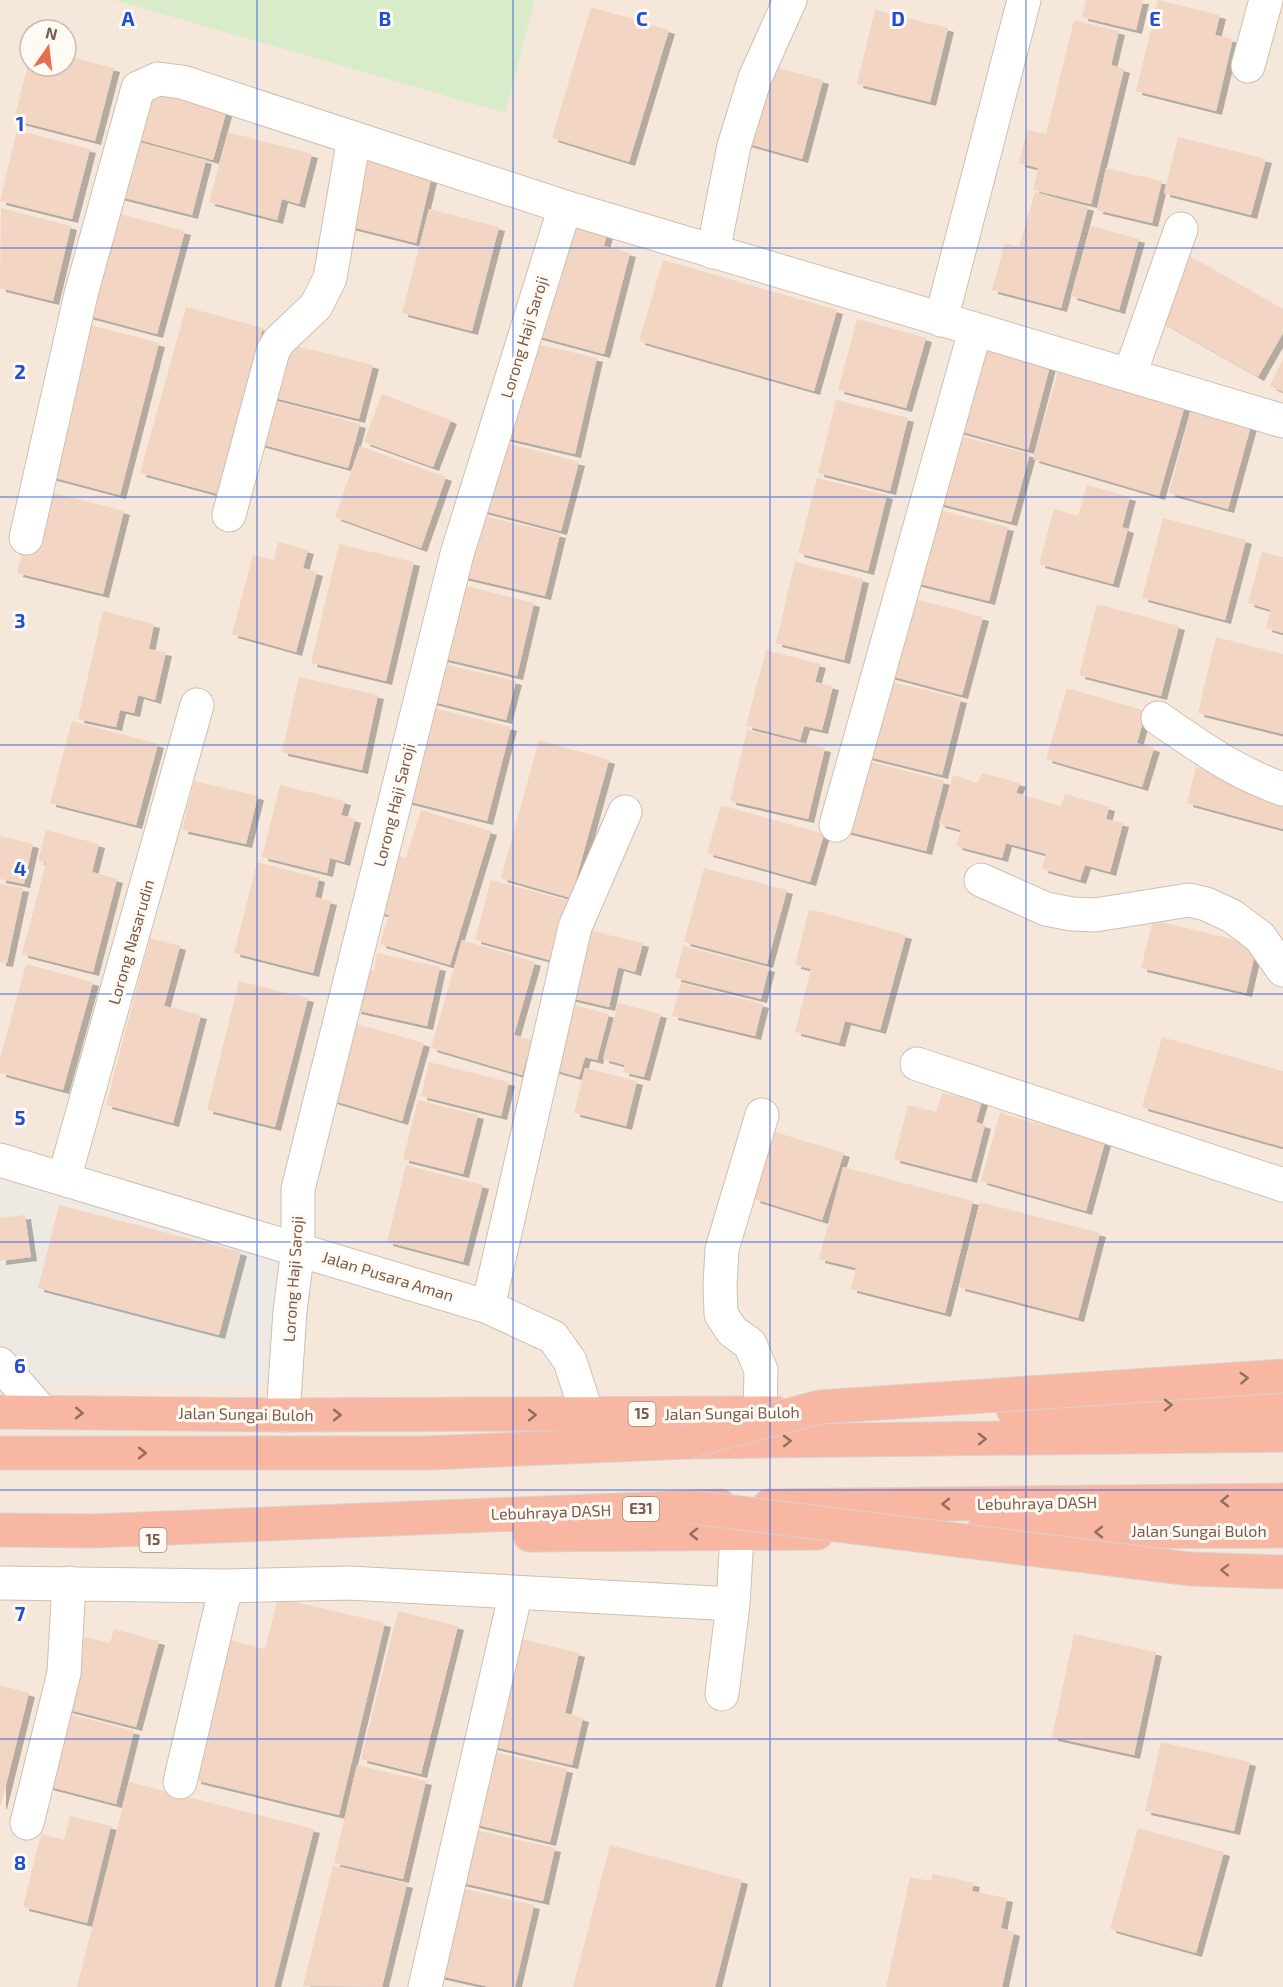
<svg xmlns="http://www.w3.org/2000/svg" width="1283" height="1987" font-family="'Exo 2',sans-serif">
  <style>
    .residential { fill: #f5e8da; fill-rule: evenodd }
    .industrial { fill: #efe9e4 }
    .green { fill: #d8ecc9 }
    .building { fill: #f3d5c3; filter: url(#shadow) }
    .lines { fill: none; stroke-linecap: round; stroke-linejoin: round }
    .minor-casing { stroke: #d1beb0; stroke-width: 35 }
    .highway-casing { stroke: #dad1cd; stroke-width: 35 }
    .minor { stroke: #fff; stroke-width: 33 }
    .highway { stroke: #f7b7a3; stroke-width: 33 }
    .highway-bridge-casing { stroke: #dad1cd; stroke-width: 35; stroke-linecap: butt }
    .highway-bridge { stroke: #f7b7a3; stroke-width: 33 }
    .oneway { stroke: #936e5e }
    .grid { fill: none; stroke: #1d4ed8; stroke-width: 1.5; stroke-opacity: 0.55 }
    .labels { text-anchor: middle; stroke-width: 6; stroke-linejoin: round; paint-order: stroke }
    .shield { fill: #fffaf3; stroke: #a28b7f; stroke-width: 1.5 }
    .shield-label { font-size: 15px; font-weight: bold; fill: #7a5c4d }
    .street-label { font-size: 16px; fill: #7a5c4d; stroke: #fffaf3 }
    .grid-label { font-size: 20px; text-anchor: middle; font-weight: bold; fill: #1d4ed8; stroke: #fffaf3; stroke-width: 6; stroke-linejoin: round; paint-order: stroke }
  </style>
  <defs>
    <filter id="shadow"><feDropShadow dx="6" dy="4" stdDeviation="0" flood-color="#0004"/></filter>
  </defs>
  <rect width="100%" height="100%" fill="#fdf6ec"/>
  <path class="residential" d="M 0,0 L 1283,0 L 1283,1987 L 0,1987 ZM 30,30 L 66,30 L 66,66 L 30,66 Z"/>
  <path class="industrial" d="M 0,1169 L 282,1256 L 273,1385 L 0,1385 Z"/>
  <path class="green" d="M 114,0 L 535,0 L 505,113 Z"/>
  <path class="building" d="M 1086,0 L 1143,0 L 1136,30 L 1082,17 Z
    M 1158,0 L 1220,15 L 1215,35 L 1233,39 L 1216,111 L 1136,91 Z
    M 591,7 L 669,30 L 629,162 L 552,138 Z
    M 875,10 L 948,28 L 930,102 L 857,84 Z
    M 1074,20 L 1119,31 L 1111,65 L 1124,69 L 1091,204 L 1033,190 L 1038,168 L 1019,163 L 1027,130 L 1046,134 Z
    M 66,56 L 114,68 L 95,141 L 14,120 L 29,60 L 30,66 L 66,66 Z
    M 752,61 L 823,80 L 802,159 L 731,139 Z
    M 146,79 L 229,102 L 213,160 L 129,137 Z
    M 17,130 L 90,149 L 72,219 L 0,201 Z
    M 228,132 L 312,154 L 299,204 L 282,199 L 277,220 L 209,202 Z
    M 1178,137 L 1266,159 L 1251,215 L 1164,193 Z
    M 127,139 L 206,160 L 192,215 L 113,195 Z
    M 365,158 L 432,175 L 416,243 L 348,226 Z
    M 1106,168 L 1162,181 L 1152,223 L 1097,210 Z
    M 1035,192 L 1088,207 L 1061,308 L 992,290 L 1005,243 L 1019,247 Z
    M 1,208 L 71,226 L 53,301 L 0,288 Z
    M 429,209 L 499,227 L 472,331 L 402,313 Z
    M 109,211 L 185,231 L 157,334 L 82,314 Z
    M 565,213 L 609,225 L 604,246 L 630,253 L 604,354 L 533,335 Z
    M 1091,226 L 1139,239 L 1119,310 L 1071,296 Z
    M 1190,256 L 1283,309 L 1283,333 L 1258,377 L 1154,318 Z
    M 663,260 L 837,310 L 814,391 L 639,341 Z
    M 186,307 L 263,328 L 218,494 L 140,473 Z
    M 857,319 L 926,338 L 906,408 L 838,390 Z
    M 83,323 L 159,343 L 120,495 L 44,475 Z
    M 524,341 L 597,358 L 575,454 L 502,437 Z
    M 284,343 L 373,365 L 359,419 L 271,397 Z
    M 979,346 L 1050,366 L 1028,450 L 956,430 Z
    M 1283,358 L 1283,392 L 1270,386 Z
    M 1059,368 L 1185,405 L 1159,496 L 1033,459 Z
    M 382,394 L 451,420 L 433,467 L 364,442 Z
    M 268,399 L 360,424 L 348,468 L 257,443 Z
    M 836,400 L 908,418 L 890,491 L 818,473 Z
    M 1192,406 L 1252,422 L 1228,509 L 1169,493 Z
    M 952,434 L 1030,454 L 1011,522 L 934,502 Z
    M 495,440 L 579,462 L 561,531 L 477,509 Z
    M 360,446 L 446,477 L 421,548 L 335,517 Z
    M 817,478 L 887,495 L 868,571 L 798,553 Z
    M 1087,485 L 1130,497 L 1122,527 L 1128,529 L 1113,584 L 1039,564 L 1054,509 L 1078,516 Z
    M 38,489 L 124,511 L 103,594 L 17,573 Z
    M 931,508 L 1008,527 L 989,601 L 912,582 Z
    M 471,513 L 560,534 L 545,596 L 456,575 Z
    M 1163,518 L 1246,540 L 1225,620 L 1142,598 Z
    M 278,542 L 308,550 L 303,568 L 317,572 L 296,652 L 232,634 L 253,555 L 274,560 Z
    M 339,544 L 414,562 L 386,681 L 311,663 Z
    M 1262,552 L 1283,557 L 1283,633 L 1266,628 L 1271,610 L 1248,603 Z
    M 795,562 L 863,579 L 844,660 L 776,643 Z
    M 450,582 L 534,603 L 517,676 L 433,656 Z
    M 908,597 L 983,617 L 962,695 L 887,675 Z
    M 1097,604 L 1179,626 L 1161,696 L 1079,675 Z
    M 103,611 L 154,624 L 149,649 L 166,652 L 155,700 L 138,695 L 134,713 L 120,710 L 116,727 L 78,719 Z
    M 1216,637 L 1283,654 L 1283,734 L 1198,713 Z
    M 766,650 L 820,664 L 815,682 L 833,686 L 822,730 L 804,726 L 800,740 L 746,726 Z
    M 435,662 L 516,681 L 506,720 L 426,700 Z
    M 299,677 L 378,695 L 362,770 L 282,752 Z
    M 884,680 L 961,699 L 942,775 L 865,756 Z
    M 1067,688 L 1146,711 L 1137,743 L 1154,748 L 1142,787 L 1046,759 Z
    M 426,706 L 511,727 L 487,821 L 403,800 Z
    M 72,721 L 158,744 L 136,825 L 50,803 Z
    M 747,730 L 825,748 L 808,819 L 730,801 Z
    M 539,740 L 609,760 L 571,898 L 501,878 Z
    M 860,759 L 944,781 L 926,851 L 842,830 Z
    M 1196,767 L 1283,790 L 1283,829 L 1187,803 Z
    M 982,773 L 1020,783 L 1016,793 L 1061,806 L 1065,794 L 1109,807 L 1106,819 L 1123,823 L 1110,872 L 1085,865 L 1080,880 L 1042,869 L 1046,854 L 1006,843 L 1002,858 L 956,846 L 961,830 L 939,824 L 953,775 L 978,783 Z
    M 194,781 L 258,796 L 246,844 L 182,830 Z
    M 280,785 L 345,801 L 341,815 L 355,819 L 344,862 L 330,858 L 327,873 L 262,857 Z
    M 721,805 L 824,834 L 810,882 L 707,853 Z
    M 421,810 L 491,831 L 450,965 L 380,944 L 389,915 L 374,911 L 392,854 L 406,858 Z
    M 46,830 L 99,844 L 92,872 L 117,879 L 93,972 L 22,954 L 46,863 L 38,861 Z
    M 0,836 L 33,844 L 24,884 L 0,879 Z
    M 257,862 L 319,878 L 315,897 L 331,901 L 313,973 L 234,953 Z
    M 704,868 L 787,890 L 767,964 L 684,942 Z
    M 491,880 L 569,901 L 553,961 L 475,940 Z
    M 0,884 L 23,888 L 7,963 L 0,962 Z
    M 809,909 L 906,935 L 880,1030 L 845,1021 L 839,1043 L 795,1032 L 811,969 L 795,965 Z
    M 1153,920 L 1257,945 L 1246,993 L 1141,968 Z
    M 579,928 L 643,943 L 635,972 L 618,967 L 609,1007 L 562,996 Z
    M 150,938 L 180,946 L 164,1006 L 201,1015 L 173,1123 L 106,1105 Z
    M 462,940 L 535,962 L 514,1035 L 532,1040 L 522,1075 L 431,1048 Z
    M 683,946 L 769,968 L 761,999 L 675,978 Z
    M 377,953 L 440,967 L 427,1026 L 355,1010 L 364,969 L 374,971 Z
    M 26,964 L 93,982 L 63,1090 L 0,1073 L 0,1059 Z
    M 239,981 L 308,998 L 275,1127 L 207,1110 Z
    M 681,983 L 763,1004 L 755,1036 L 672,1016 Z
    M 564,1002 L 609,1014 L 597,1060 L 585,1057 L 579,1077 L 547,1068 Z
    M 618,1003 L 661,1014 L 644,1077 L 623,1072 L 625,1065 L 603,1059 Z
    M 353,1023 L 424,1043 L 402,1121 L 331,1100 Z
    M 1162,1037 L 1283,1071 L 1283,1147 L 1142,1107 Z
    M 429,1062 L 509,1082 L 501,1116 L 421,1096 Z
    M 585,1068 L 637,1081 L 626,1126 L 574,1113 Z
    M 958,1087 L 984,1094 L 976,1122 L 985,1125 L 971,1179 L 894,1159 L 908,1105 L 936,1112 L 942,1093 L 956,1096 Z
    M 418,1100 L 478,1115 L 463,1174 L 403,1159 Z
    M 1000,1113 L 1105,1142 L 1086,1211 L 981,1181 Z
    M 775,1132 L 844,1153 L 822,1220 L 754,1199 Z
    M 406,1165 L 483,1185 L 463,1262 L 387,1242 Z
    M 843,1167 L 973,1201 L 945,1313 L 851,1289 L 856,1268 L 819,1259 Z
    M 980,1202 L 1100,1233 L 1078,1318 L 959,1287 Z
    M 59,1205 L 241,1252 L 219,1335 L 38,1288 Z
    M 25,1215 L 31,1257 L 0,1261 L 0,1218 Z
    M 278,1598 L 385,1623 L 339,1815 L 195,1780 L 229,1640 L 265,1649 Z
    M 398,1611 L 458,1626 L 421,1774 L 361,1759 Z
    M 114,1629 L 159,1641 L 136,1727 L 66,1709 L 85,1637 L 110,1643 Z
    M 1074,1634 L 1156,1652 L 1134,1755 L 1052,1737 Z
    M 513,1637 L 579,1653 L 565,1713 L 583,1718 L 572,1765 L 487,1745 Z
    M 0,1685 L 29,1693 L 1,1805 L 0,1805 Z
    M 61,1712 L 134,1731 L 116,1804 L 43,1785 Z
    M 1161,1742 L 1250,1762 L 1234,1831 L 1145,1811 Z
    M 485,1750 L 567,1769 L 550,1842 L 469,1823 Z
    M 357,1765 L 426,1781 L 403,1879 L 334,1863 Z
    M 129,1782 L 314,1829 L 274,1987 L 77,1987 Z
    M 70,1816 L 111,1826 L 87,1923 L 23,1907 L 41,1834 L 64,1840 Z
    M 466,1828 L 555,1848 L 543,1901 L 454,1881 Z
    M 1138,1828 L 1224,1852 L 1196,1953 L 1110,1929 Z
    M 610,1845 L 742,1880 L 715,1987 L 573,1987 Z
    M 333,1865 L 407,1884 L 382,1987 L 303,1986 Z
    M 933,1874 L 974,1883 L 972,1891 L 1007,1898 L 1001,1928 L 1014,1932 L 1002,1987 L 886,1987 L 910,1877 L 931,1881 Z
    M 457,1887 L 534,1905 L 515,1987 L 490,1987 L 436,1975 Z"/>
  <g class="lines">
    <g class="minor-casing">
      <path id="minor" d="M 1248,66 L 1266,0
        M 713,252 L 734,146 L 755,78 L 790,0
        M 941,320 L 1024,0
        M 1130,374 L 1181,229
        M 229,515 L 273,351 L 279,341 L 316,306 L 330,278 L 354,138
        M 26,538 L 81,294 L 138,88 L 158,79 L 182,82 L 565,207 L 1283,421
        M 1158,718 C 1199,746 1235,773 1283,789
        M 836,825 L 975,331
        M 981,880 L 1046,909 L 1072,914 L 1095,915 L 1189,900 L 1206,904 L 1232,916 L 1260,937 L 1283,970
        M 917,1064 L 1283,1185
        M 0,1160 L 488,1307 L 553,1337 L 570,1361 L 587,1414
        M 64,1179 L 197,705
        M 488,1307 L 575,927 L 625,812
        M 0,1364 L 42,1412
        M 760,1413 L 761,1370 L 750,1344 L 732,1331 L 721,1314 L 720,1285 L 722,1249 L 762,1115
        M 283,1415 L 290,1311 L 298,1249 L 298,1189 L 457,554 L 565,207
        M 0,1583 L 226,1586 L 349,1583 L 733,1604
        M 722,1694 L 733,1604 L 737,1534
        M 180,1782 L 226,1586
        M 27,1823 L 64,1673 L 69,1583
        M 425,1987 L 516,1592"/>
    </g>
    <g class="highway-casing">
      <path id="highway" d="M 1013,1409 L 1283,1403
        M 0,1412 L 283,1415 L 775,1413
        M 0,1453 L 428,1453 L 687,1442 L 1283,1435
        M 769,1506 L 1283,1500
        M 0,1530 L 92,1531 L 720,1506
        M 983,1532 L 1283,1531
        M 530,1535 L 817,1533"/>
    </g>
    <use href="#minor" class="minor"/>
    <use href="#highway" class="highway"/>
    <g class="highway-bridge-casing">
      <path id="highway-bridge" d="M 687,1442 L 820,1407 L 1283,1376
        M 692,1507 L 1190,1569 L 1283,1572"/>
    </g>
    <use href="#highway-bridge" class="highway-bridge"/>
  </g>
  <defs><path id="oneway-chevron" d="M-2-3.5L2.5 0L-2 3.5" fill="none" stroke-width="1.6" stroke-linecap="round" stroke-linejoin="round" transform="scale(1.5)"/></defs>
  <g class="oneway">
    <use href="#oneway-chevron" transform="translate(1244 1378) rotate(-4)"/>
    <use href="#oneway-chevron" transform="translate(1168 1405) rotate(-1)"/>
    <use href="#oneway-chevron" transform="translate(79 1413) rotate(1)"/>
    <use href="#oneway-chevron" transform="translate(337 1415)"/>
    <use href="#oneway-chevron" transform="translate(532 1415)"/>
    <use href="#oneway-chevron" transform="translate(982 1439) rotate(-1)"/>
    <use href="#oneway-chevron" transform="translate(787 1441) rotate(-1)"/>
    <use href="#oneway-chevron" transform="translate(142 1453)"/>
    <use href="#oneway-chevron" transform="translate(1225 1501) rotate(179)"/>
    <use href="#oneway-chevron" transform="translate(946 1504) rotate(179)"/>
    <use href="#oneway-chevron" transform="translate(1099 1532) rotate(180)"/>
    <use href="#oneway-chevron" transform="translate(694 1534) rotate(180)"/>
    <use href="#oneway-chevron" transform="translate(1225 1570) rotate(-178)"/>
  </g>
  <path class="grid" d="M 257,0 L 257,1987M 513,0 L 513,1987M 770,0 L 770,1987M 1026,0 L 1026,1987M 0,248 L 1283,248M 0,497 L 1283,497M 0,745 L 1283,745M 0,994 L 1283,994M 0,1242 L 1283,1242M 0,1490 L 1283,1490M 0,1739 L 1283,1739"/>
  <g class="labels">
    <g class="shield">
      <rect x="628.5" y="1402" width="27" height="24" rx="4.5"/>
      <rect x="623" y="1497" width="36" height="24" rx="4.5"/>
      <rect x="139.5" y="1528" width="27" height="24" rx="4.5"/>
    </g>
    <g class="shield-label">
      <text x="642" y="1419">15</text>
      <text x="641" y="1514">E31</text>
      <text x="153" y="1545">15</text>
    </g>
    <g class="street-label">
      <text transform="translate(524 337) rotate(-73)" y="6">Lorong Haji Saroji</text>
      <text transform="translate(394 805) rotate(-76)" y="6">Lorong Haji Saroji</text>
      <text transform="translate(131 942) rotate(-74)" y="6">Lorong Nasarudin</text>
      <text transform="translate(388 1276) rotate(17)" y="6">Jalan Pusara Aman</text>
      <text transform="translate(293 1279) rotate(-86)" y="6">Lorong Haji Saroji</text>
      <text transform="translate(732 1413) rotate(-1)" y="6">Jalan Sungai Buloh</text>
      <text transform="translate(246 1414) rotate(1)" y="6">Jalan Sungai Buloh</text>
      <text transform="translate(1037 1503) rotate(-1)" y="6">Lebuhraya DASH</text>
      <text transform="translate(551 1512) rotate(-2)" y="6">Lebuhraya DASH</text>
      <text x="1199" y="1537">Jalan Sungai Buloh</text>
    </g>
  </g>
  <g class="grid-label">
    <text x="128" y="26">A</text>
    <text x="385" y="26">B</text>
    <text x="642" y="26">C</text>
    <text x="898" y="26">D</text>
    <text x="1155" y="26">E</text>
    <text x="20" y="131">1</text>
    <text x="20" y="379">2</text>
    <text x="20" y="628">3</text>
    <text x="20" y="876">4</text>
    <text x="20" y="1125">5</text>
    <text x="20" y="1373">6</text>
    <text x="20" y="1621">7</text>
    <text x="20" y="1870">8</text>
  </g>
  <g transform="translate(48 48) rotate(14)"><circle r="28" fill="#fffaf3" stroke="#cabbb1" stroke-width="1.5"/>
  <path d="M0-4.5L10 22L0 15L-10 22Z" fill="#e76f51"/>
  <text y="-9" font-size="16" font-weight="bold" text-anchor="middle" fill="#7a5c4d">N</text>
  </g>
</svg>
